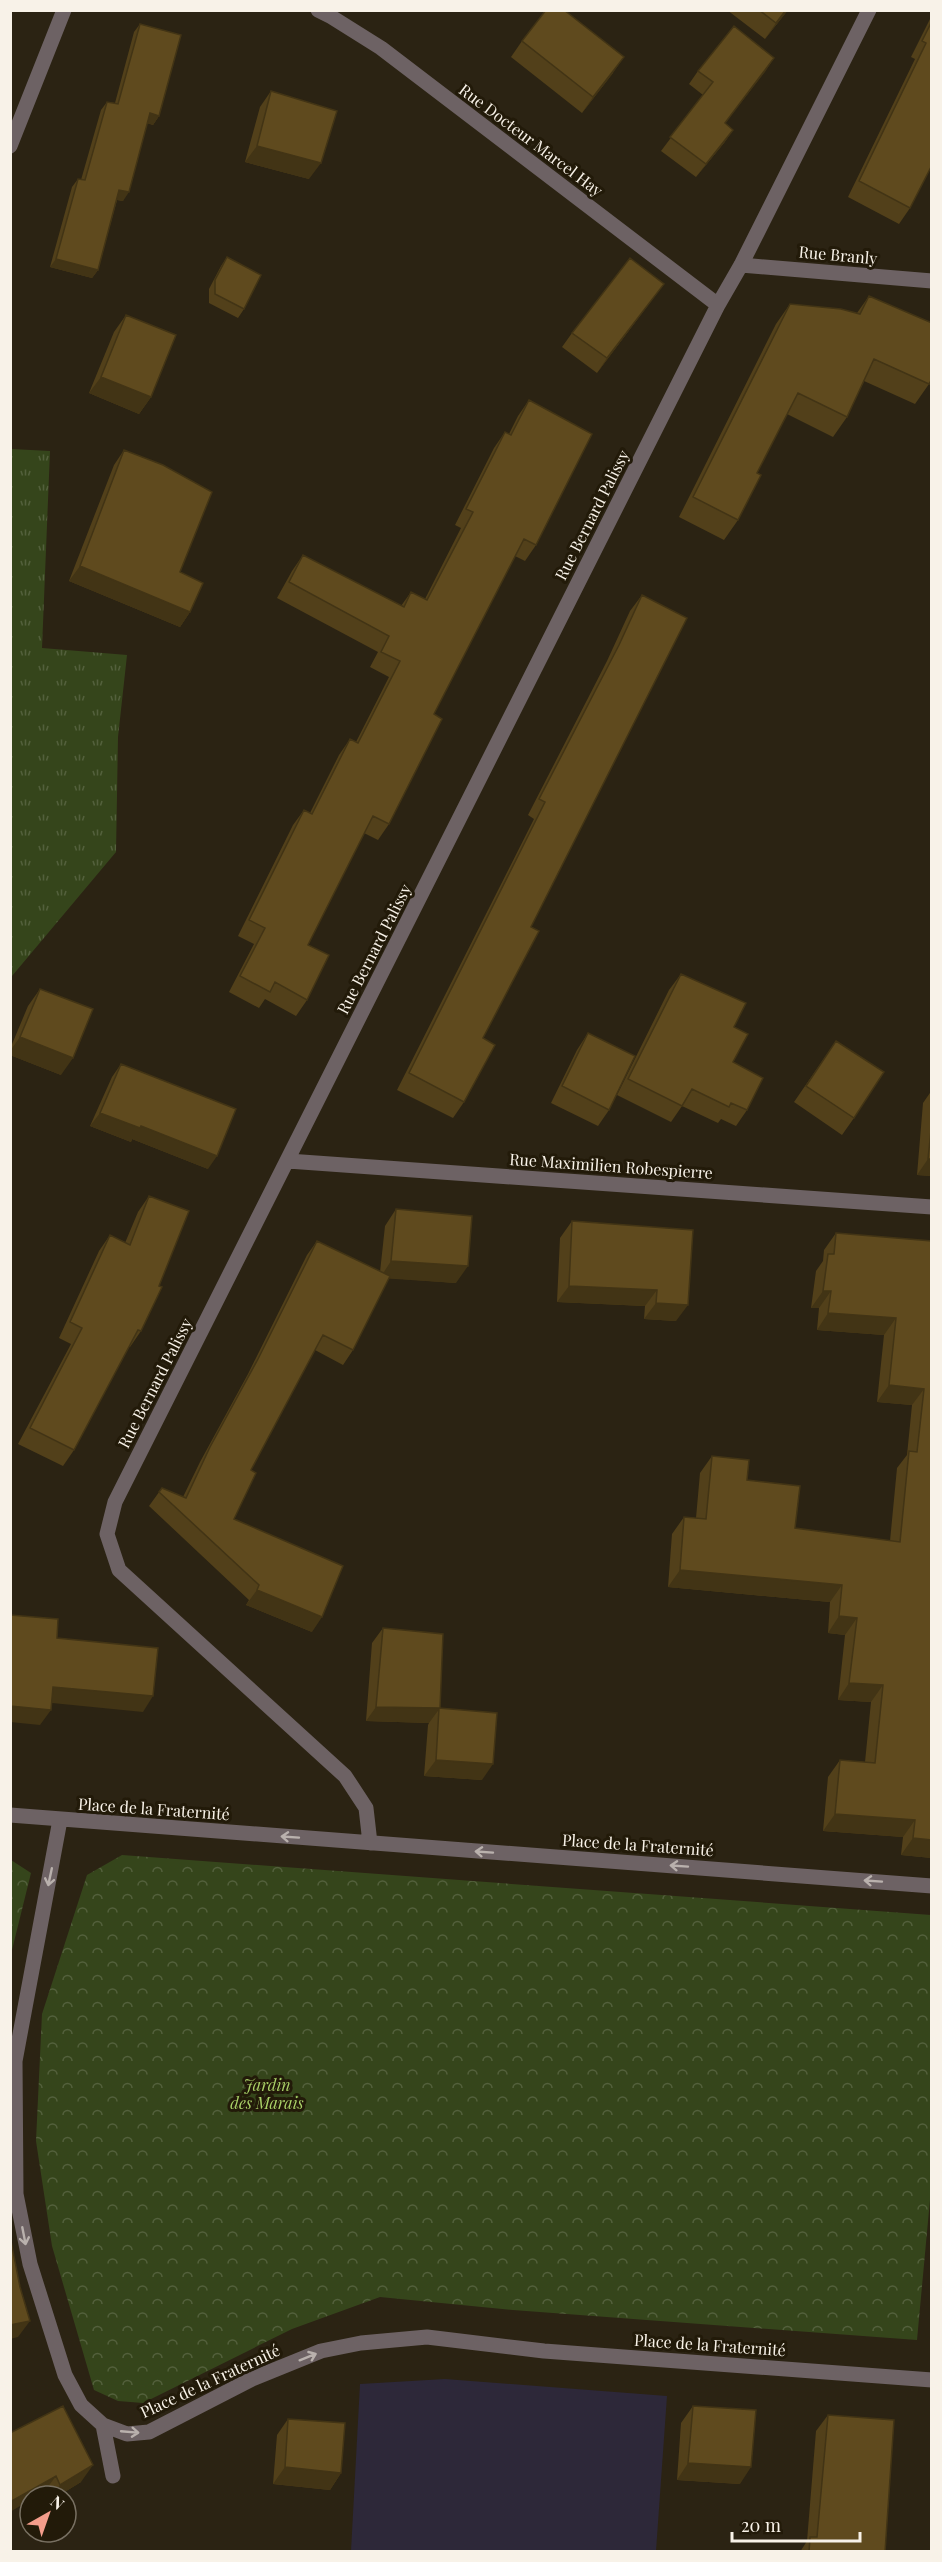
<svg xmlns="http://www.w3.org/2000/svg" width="942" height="2562" font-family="'Playfair Display',serif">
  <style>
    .commercial { fill: #2d2839 }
    .grass { fill: url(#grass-tufts) }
    .park { fill: url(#park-crowns) }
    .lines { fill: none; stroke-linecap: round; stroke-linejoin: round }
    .minor { stroke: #6d6264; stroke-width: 15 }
    .wall { fill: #52401a }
    .shaded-wall { fill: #423415 }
    .building { fill: #5f4a1e; stroke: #423415; stroke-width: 1.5 }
    .oneway { stroke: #b9b1ad }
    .labels { text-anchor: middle; stroke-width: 6; stroke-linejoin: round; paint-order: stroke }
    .street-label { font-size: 16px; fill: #f8f2e8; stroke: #221a09 }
    .park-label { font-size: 16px; font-style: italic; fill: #aad268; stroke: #221a09 }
  </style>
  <defs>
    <pattern id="grass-tufts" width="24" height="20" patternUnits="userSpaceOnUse" patternTransform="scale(1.5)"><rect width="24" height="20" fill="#35451b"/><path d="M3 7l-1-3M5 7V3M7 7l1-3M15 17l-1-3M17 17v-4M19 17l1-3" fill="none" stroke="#53603c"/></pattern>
    <pattern id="park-crowns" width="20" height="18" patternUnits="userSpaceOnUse" patternTransform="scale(1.5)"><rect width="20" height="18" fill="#35451b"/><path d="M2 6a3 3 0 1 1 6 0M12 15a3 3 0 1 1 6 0" fill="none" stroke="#53603c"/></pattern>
  </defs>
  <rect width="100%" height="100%" fill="#2b2313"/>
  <path class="commercial" d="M 445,2379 L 667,2396 L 656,2551 L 351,2551 L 360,2384 Z"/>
  <path class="grass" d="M 11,449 L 50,451 L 42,648 L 127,655 L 118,737 L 116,852 L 12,976 L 10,976 Z"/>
  <path class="park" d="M 122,1855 L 931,1915 L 932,2178 L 917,2340 L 513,2310 L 380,2297 L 292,2329 L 143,2403 L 118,2401 L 94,2390 L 52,2246 L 36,2141 L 42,2014 L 87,1875 Z
    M 11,1860 L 31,1873 L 11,1954 Z"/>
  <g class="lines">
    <path class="minor" d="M 318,10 L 330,16 L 381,48 L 718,305
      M 10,146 L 64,10
      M 741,265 L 932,281
      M 288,1161 L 932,1207
      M 10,1815 L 932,1886
      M 60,1820 L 15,2061 L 16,2194 L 30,2264 L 65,2375 L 81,2405 L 103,2425 L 127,2434 L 149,2432 L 252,2379 L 321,2351 L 361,2343 L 427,2337 L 544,2351 L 932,2380
      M 370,1843 L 366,1808 L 345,1776 L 119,1570 L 107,1534 L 115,1502 L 718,305 L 741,265 L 869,10
      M 103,2425 L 113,2476"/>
  </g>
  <path class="wall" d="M 727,10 L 788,10 L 765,39 Z
    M 932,15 L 932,165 L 910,208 L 899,224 L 848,197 L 915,59 L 911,57 Z
    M 140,24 L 159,116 L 153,125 L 147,123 L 123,201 L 117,200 L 98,270 L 92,278 L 50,267 L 72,187 L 78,179 L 81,180 L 101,110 L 107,102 L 115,103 L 134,32 Z
    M 522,41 L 613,73 L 582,113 L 511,57 Z
    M 774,58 L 725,123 L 733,130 L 724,143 L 696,177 L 661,151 L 703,95 L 689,84 L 698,71 Z
    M 271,91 L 309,179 L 245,162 L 260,107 Z
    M 227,257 L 244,309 L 238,318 L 209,303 L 209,289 L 221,266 Z
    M 664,284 L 597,373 L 562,347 L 572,333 Z
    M 869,296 L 932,323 L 932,386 L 929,384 L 915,404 L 864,381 L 847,417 L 833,437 L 787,414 L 757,473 L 738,520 L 724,540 L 679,517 L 776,324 L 790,304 L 857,313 Z
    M 126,315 L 151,397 L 139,414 L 89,393 L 114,332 Z
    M 529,400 L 536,545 L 525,561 L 515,556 L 434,714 L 389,824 L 378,840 L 364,833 L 308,945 L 307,1000 L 296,1016 L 265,999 L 259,1008 L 229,992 L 254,944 L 238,936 L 293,825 L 304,810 L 310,813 L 339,755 L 350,739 L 356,742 L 389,677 L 370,667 L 378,652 L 277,598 L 292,571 L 303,555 L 401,606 L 411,592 L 425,599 L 461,528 L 455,525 L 494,448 L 505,432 L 509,434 L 518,416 Z
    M 124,450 L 180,572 L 190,612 L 180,627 L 69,581 L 114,465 Z
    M 642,595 L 531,927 L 483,1038 L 464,1102 L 453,1118 L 397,1090 L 534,819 L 528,815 L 607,661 L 630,611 Z
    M 681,974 L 734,1027 L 733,1062 L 747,1110 L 736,1126 L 721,1119 L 718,1123 L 682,1106 L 671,1122 L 617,1095 L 669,990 Z
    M 40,989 L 61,1075 L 10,1055 L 10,1049 L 28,1006 Z
    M 588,1033 L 609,1110 L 598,1126 L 551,1103 L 577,1050 Z
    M 836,1041 L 854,1118 L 842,1135 L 794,1102 Z
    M 121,1064 L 208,1169 L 132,1139 L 131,1142 L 90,1126 L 112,1077 Z
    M 932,1090 L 932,1176 L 917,1175 L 923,1103 Z
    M 149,1196 L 141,1331 L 130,1347 L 129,1347 L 74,1450 L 63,1466 L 18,1444 L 71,1344 L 59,1338 L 99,1251 L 110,1235 L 125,1243 L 138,1212 Z
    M 396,1209 L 456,1283 L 389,1278 L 353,1350 L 343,1365 L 315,1350 L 251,1470 L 234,1519 L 312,1632 L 246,1605 L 249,1600 L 149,1506 L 162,1488 L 183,1497 L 200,1462 L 248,1374 L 307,1255 L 317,1241 L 380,1272 L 385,1226 Z
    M 572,1221 L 693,1230 L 676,1321 L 644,1319 L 645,1306 L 557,1302 L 560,1238 Z
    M 836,1233 L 932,1241 L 932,1858 L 901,1855 L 903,1837 L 823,1831 L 828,1777 L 840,1760 L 865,1762 L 871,1702 L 838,1700 L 845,1635 L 828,1633 L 830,1602 L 668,1587 L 672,1534 L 684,1517 L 696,1518 L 700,1473 L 712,1456 L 747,1480 L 795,1528 L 890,1541 L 897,1468 L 907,1455 L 912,1405 L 877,1402 L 884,1335 L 817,1330 L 819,1308 L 811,1308 L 816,1271 L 823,1261 L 824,1250 Z
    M 383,1628 L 440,1708 L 482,1780 L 424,1776 L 428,1725 L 429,1723 L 366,1721 L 372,1643 Z
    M 63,2406 L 81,2482 L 58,2496 L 46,2496 L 44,2492 L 38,2496 L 30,2496 Z
    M 693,2406 L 740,2484 L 677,2480 L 681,2423 Z
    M 828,2415 L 885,2552 L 800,2552 L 807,2541 L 816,2431 Z
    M 288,2419 L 341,2473 L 330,2490 L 273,2484 L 277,2435 Z"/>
  <path class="shaded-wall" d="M 786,10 L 788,10 L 765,39 L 776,23 Z
    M 624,57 L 613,73 L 582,113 L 593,97 Z
    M 774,58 L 765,72 L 715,136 L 725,123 Z
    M 150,113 L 159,116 L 153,125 L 144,122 Z
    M 733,130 L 724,143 L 696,177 L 706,164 Z
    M 257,146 L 321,163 L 309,179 L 245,162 Z
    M 119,190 L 129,192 L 123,201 L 113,199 Z
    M 56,259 L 98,270 L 92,278 L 50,267 Z
    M 664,284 L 653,298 L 597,373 L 607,358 Z
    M 101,377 L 151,397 L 139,414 L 89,393 Z
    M 80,566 L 190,612 L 180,627 L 69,581 Z
    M 20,1037 L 73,1058 L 61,1075 L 10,1055 L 10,1051 Z
    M 100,1113 L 141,1126 L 217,1156 L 208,1169 L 132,1139 L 131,1142 L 90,1126 Z
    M 928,1159 L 932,1159 L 932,1176 L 917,1175 Z
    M 391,1261 L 468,1266 L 456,1283 L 380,1278 Z
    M 569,1286 L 657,1290 L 645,1306 L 557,1302 Z
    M 823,1291 L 831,1291 L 819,1308 L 811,1308 Z
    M 656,1303 L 688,1305 L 676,1321 L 644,1319 Z
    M 828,1313 L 896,1318 L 884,1335 L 817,1330 Z
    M 889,1385 L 924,1389 L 912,1405 L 877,1402 Z
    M 680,1570 L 842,1585 L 830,1602 L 668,1587 Z
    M 257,1590 L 322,1617 L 312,1632 L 246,1605 Z
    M 839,1616 L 857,1618 L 845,1635 L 828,1633 Z
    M 849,1683 L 883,1685 L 871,1702 L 838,1700 Z
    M 53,1687 L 153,1696 L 143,1712 L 42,1702 Z
    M 10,1706 L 51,1710 L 40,1725 L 10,1722 Z
    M 376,1707 L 440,1708 L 429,1723 L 366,1721 Z
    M 436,1760 L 493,1764 L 482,1780 L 424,1776 Z
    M 835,1814 L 915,1820 L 903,1837 L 823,1831 Z
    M 913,1838 L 932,1840 L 932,1858 L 901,1855 Z
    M 30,2321 L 18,2337 L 10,2339 L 10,2325 Z
    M 688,2463 L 751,2467 L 740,2484 L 677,2480 Z
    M 93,2465 L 81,2482 L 58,2496 L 52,2496 L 60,2485 Z
    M 285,2467 L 341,2473 L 330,2490 L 273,2484 Z
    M 56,2476 L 44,2492 L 38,2496 L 30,2496 L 30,2500 L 10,2512 L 10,2502 Z"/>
  <path class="building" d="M 546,10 L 564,10 L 624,57 L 593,97 L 522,41 Z
    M 759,10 L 786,10 L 776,23 Z
    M 932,21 L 932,165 L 910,208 L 859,181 L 926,43 L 922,41 Z
    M 140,24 L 181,35 L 159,116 L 150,113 L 129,192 L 119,190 L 98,270 L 56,259 L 78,179 L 85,180 L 107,102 L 118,104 Z
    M 734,26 L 774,58 L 725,123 L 733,130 L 706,164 L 670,137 L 713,82 L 698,71 Z
    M 271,91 L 337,111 L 321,163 L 257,146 Z
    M 227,257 L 261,275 L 244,309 L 215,294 L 215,280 Z
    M 630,258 L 664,284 L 607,358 L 572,333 Z
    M 869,296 L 932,323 L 932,379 L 929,384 L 874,359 L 847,417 L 798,393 L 757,473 L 761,475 L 738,520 L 693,497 L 790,304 L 841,309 L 860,314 Z
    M 126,315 L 176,335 L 151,397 L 101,377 Z
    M 529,400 L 592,434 L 536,545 L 524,539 L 434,714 L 442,719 L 389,824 L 373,816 L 308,945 L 329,955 L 307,1000 L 275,982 L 270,992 L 240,976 L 265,928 L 249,920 L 304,810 L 312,814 L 350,739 L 358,743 L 400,661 L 381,652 L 389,636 L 289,582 L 303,555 L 404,607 L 411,592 L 427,600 L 473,512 L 466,509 L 505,432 L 511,435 Z
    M 124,450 L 163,465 L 212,492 L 180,572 L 203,583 L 190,612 L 80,566 Z
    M 642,595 L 687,618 L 531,927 L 539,931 L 483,1038 L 495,1045 L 464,1102 L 409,1073 L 545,802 L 539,799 L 619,645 Z
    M 681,974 L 746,1003 L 734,1027 L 748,1034 L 733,1062 L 763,1078 L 747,1110 L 731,1103 L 729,1107 L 692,1089 L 682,1106 L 628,1079 Z
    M 40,989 L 93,1009 L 73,1058 L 20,1037 Z
    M 588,1033 L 635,1056 L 609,1110 L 562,1086 Z
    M 836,1041 L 884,1072 L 854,1118 L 806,1086 Z
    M 121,1064 L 236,1109 L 217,1156 L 141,1126 L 140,1128 L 100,1113 Z
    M 932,1121 L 932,1159 L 928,1159 Z
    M 149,1196 L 189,1211 L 159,1286 L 162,1287 L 141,1331 L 138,1330 L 74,1450 L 30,1428 L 82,1328 L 70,1322 L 110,1235 L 130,1245 Z
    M 396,1209 L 472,1216 L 468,1266 L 391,1261 Z
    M 572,1221 L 693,1230 L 688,1305 L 656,1303 L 657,1290 L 569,1286 Z
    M 836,1233 L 932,1241 L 932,1840 L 913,1838 L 915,1820 L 835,1814 L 840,1760 L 875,1763 L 883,1685 L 849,1683 L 857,1618 L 839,1616 L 842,1585 L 680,1570 L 684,1517 L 706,1519 L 712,1456 L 749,1460 L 747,1480 L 800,1486 L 795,1528 L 900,1542 L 909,1451 L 917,1452 L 924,1389 L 889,1385 L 896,1318 L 828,1313 L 831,1291 L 823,1291 L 828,1254 L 834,1254 Z
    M 317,1241 L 390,1276 L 353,1350 L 323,1335 L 251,1470 L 256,1473 L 234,1519 L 343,1566 L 322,1617 L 257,1590 L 259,1585 L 159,1492 L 162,1488 L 186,1498 L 210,1447 L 258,1359 Z
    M 10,1615 L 58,1619 L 57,1638 L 158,1648 L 153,1696 L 53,1687 L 51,1710 L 10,1706 Z
    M 383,1628 L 443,1634 L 440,1708 L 376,1707 Z
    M 439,1708 L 497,1713 L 493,1764 L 436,1760 Z
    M 10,2236 L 20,2287 L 30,2321 L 10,2325 Z
    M 63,2406 L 93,2465 L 60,2485 L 56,2476 L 10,2502 L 10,2433 Z
    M 693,2406 L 756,2410 L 751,2467 L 688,2463 Z
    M 828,2415 L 894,2420 L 885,2552 L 809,2552 L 810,2537 L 817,2537 Z
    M 288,2419 L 345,2423 L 341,2473 L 285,2467 Z"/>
  <defs><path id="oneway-shaft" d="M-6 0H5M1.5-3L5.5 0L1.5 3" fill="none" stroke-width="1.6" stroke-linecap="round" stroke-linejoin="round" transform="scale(1.5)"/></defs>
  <g class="oneway">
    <use href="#oneway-shaft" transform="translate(290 1837) rotate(-176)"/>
    <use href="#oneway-shaft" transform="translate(484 1852) rotate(-176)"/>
    <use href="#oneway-shaft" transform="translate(679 1866) rotate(-176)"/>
    <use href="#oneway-shaft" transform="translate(50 1877) rotate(102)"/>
    <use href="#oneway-shaft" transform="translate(873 1881) rotate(-176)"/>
    <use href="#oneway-shaft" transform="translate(24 2236) rotate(79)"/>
    <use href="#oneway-shaft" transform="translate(308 2357) rotate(-22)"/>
    <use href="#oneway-shaft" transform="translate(130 2432) rotate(5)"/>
  </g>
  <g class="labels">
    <g class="street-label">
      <text transform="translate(531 140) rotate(37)" y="6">Rue Docteur Marcel Hay</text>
      <text transform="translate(838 255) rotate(5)" y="6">Rue Branly</text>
      <text transform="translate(592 515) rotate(-63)" y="6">Rue Bernard Palissy</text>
      <text transform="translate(374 949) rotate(-63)" y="6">Rue Bernard Palissy</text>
      <text transform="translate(611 1166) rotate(4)" y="6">Rue Maximilien Robespierre</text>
      <text transform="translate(155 1383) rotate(-63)" y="6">Rue Bernard Palissy</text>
      <text transform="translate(154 1809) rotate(4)" y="6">Place de la Fraternité</text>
      <text transform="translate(638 1845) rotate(4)" y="6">Place de la Fraternité</text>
      <text transform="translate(710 2345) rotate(4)" y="6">Place de la Fraternité</text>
      <text transform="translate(210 2381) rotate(-25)" y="6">Place de la Fraternité</text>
    </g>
    <g class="park-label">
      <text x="267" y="2091">Jardin<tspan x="267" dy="18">des Marais</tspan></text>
    </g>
  </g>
  <rect width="942" height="2562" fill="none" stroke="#f8f2e8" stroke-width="24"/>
  <g transform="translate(48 2514) rotate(40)"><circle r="28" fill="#221a09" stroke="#787062" stroke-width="1.5"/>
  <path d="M0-4.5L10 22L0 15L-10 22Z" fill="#f49d8b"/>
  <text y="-9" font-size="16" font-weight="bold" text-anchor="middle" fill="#f8f2e8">N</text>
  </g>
  <path d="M732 2532v9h128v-9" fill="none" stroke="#f8f2e8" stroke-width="3"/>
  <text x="741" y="2532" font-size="18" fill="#f8f2e8" stroke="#221a09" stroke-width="4.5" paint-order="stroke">20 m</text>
</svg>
